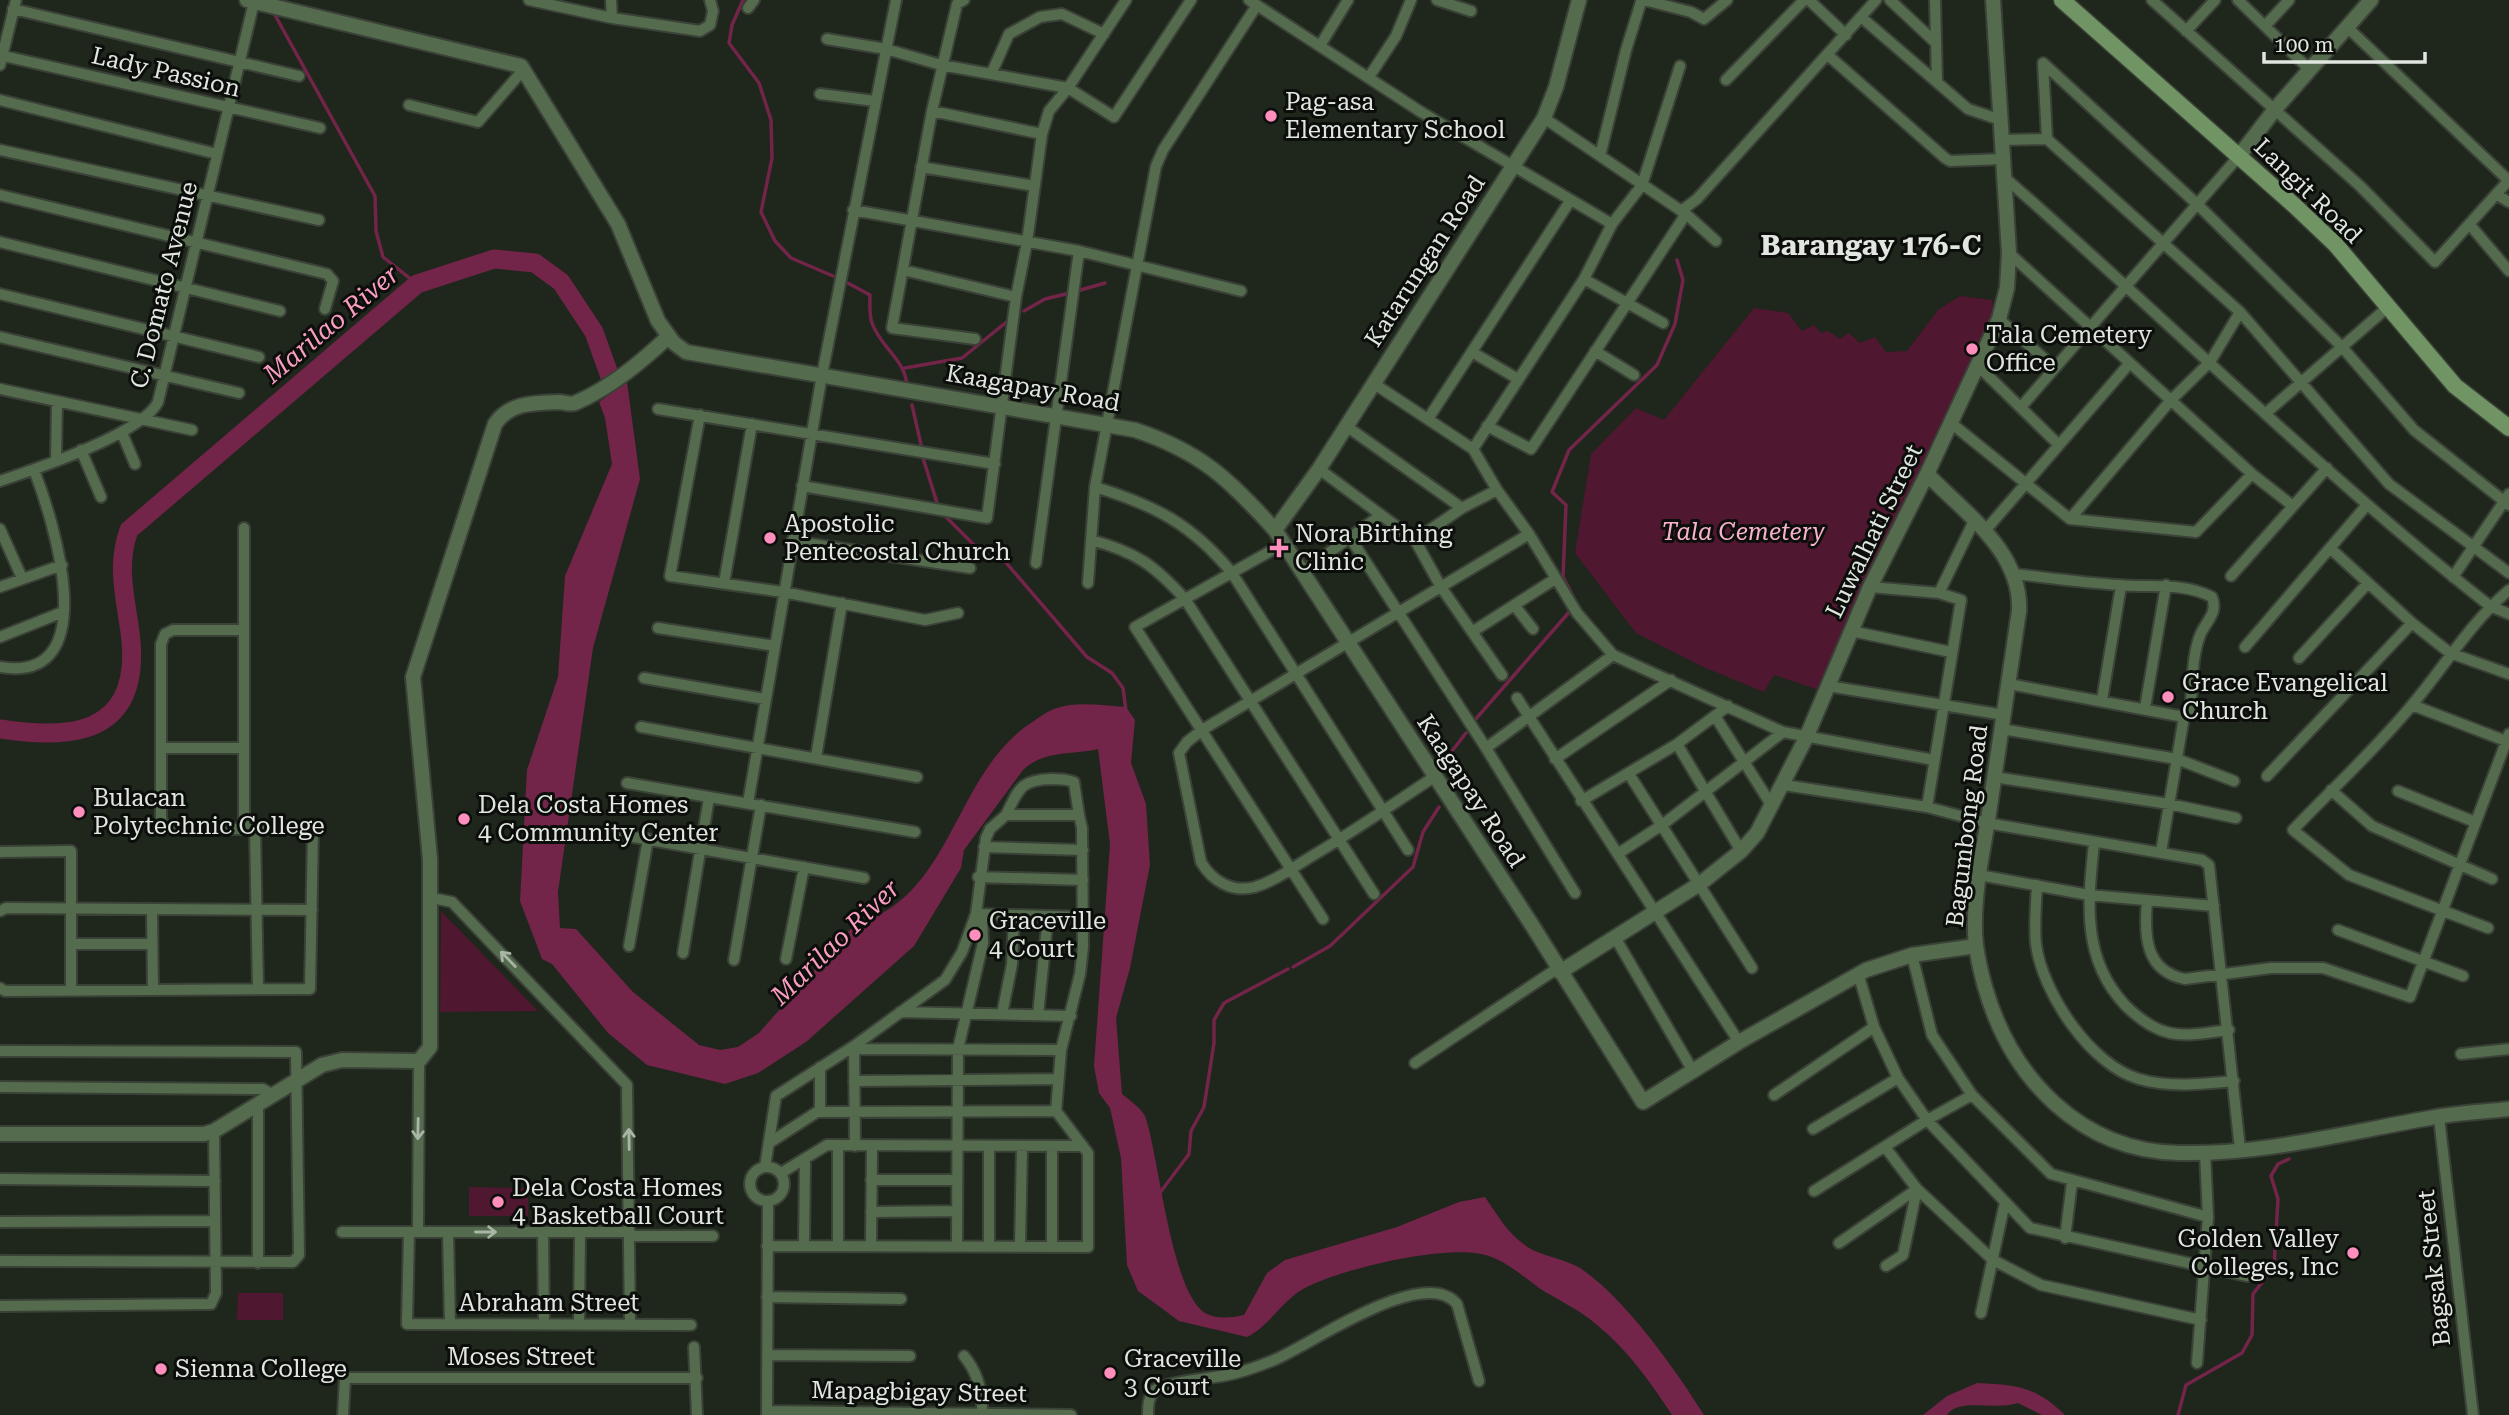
<svg xmlns="http://www.w3.org/2000/svg" width="2509" height="1415" font-family="'Roboto Serif',serif">
  <style>
    .green { fill: #4f1730 }
    .water { fill: #732449 }
    .lines { fill: none; stroke-linecap: round; stroke-linejoin: round }
    .stream { stroke: #732449; stroke-width: 3.5 }
    .river { stroke: #732449; stroke-width: 19 }
    .minor-casing { stroke: #3a4137; stroke-width: 14 }
    .tertiary-casing { stroke: #3a4137; stroke-width: 18 }
    .secondary-casing { stroke: #3a4137; stroke-width: 19 }
    .minor { stroke: #556b4e; stroke-width: 10 }
    .tertiary { stroke: #556b4e; stroke-width: 14 }
    .secondary { stroke: #719464; stroke-width: 16 }
    .oneway { stroke: #a9b5a6 }
    .poi-dot { fill: #fe8ebb; stroke: #0b0e0a; stroke-width: 2.5 }
    .labels { text-anchor: middle; stroke-width: 6; stroke-linejoin: round; paint-order: stroke }
    .street-label { font-size: 24px; fill: #e1e7e0; stroke: #0b0e0a }
    .poi-label { font-size: 24px; fill: #e1e7e0; stroke: #0b0e0a; text-anchor: start }
    .park-label { font-size: 24px; font-style: italic; fill: #f9b2cc; stroke: #0b0e0a }
    .water-label { font-size: 26px; font-style: italic; fill: #fa9dc1; stroke: #0b0e0a }
    .quarter-label { font-size: 28px; font-weight: bold; fill: #e1e7e0; stroke: #0b0e0a }
  </style>
  <rect width="100%" height="100%" fill="#1f261c"/>
  <path class="green" d="M 1960,296 L 1992,300 L 1994,319 L 1819,690 L 1774,675 L 1764,692 L 1701,666 L 1636,633 L 1575,553 L 1591,454 L 1636,408 L 1664,420 L 1754,308 L 1788,313 L 1802,331 L 1814,325 L 1821,333 L 1828,331 L 1840,339 L 1849,333 L 1860,343 L 1875,337 L 1886,352 L 1907,351 L 1938,310 Z
    M 441,911 L 538,1011 L 440,1012 Z
    M 469,1187 L 528,1188 L 528,1216 L 469,1216 Z
    M 238,1293 L 283,1293 L 283,1320 L 237,1320 Z"/>
  <path class="water" d="M 627,382 L 640,479 L 593,648 L 558,892 L 560,928 L 576,929 L 633,992 L 699,1045 L 720,1050 L 738,1047 L 759,1033 L 855,924 C 954,898 953,771 1034,721 C 1041,716 1049,710 1057,708 C 1079,701 1104,706 1126,707 L 1135,720 L 1131,763 L 1146,804 L 1150,865 L 1130,968 L 1116,1018 L 1122,1094 C 1129,1100 1141,1108 1145,1116 C 1159,1154 1171,1297 1207,1314 C 1217,1319 1233,1318 1244,1315 L 1267,1273 L 1285,1260 L 1397,1227 L 1459,1202 L 1485,1197 C 1501,1220 1512,1242 1540,1253 C 1553,1258 1568,1261 1580,1268 C 1624,1297 1676,1370 1704,1415 L 1672,1415 C 1651,1383 1627,1349 1597,1325 C 1580,1310 1558,1300 1539,1288 C 1524,1277 1507,1262 1489,1256 C 1451,1242 1339,1269 1303,1289 C 1281,1302 1269,1326 1247,1337 L 1179,1321 L 1138,1291 L 1127,1265 L 1121,1158 L 1110,1108 L 1099,1093 L 1094,1066 L 1110,844 L 1098,749 C 1072,755 1044,750 1023,770 L 964,850 L 961,868 L 914,946 L 806,1042 L 758,1073 L 725,1084 L 647,1065 L 608,1033 L 552,964 L 542,959 L 520,901 L 527,770 L 558,677 L 565,576 L 612,464 L 605,418 L 599,402 Z
    M 1977,1383 C 2017,1385 2035,1386 2065,1415 L 2042,1415 L 2018,1403 C 1994,1411 1959,1397 1947,1415 L 1923,1415 L 1947,1396 Z"/>
  <g class="lines">
    <path class="stream" d="M 743,0 L 732,25 L 729,43 L 759,83 L 771,120 L 772,158 L 761,212 L 775,241 L 791,258 L 833,276
      M 275,15 L 375,196 L 376,231 L 383,257 L 417,284
      M 844,281 L 870,295 C 870,304 869,315 872,323 C 881,348 903,357 907,384
      M 1077,291 L 1105,283
      M 1024,311 L 1045,299 L 1070,293
      M 905,368 L 962,358 L 1009,320
      M 912,405 L 922,449
      M 923,458 L 938,506
      M 943,514 L 979,550 L 996,551 L 1087,657 L 1112,673 L 1123,688 L 1126,711
      M 1573,596 L 1563,577 L 1566,505 L 1552,492 L 1569,450 L 1657,365 L 1675,324 L 1683,280 L 1677,260
      M 1474,721 L 1571,610
      M 1453,789 L 1449,755 L 1466,733
      M 1293,967 L 1330,946 L 1413,867 L 1423,832 L 1439,807
      M 1159,1194 L 1189,1154 L 1191,1131 L 1204,1107 L 1214,1043 L 1214,1020 L 1224,1003 L 1288,969
      M 2178,1415 L 2186,1385 L 2242,1353 L 2252,1335 L 2253,1294 L 2274,1267 L 2278,1199 L 2271,1176 L 2278,1164 L 2289,1159"/>
    <path class="river" d="M 0,729 C 53,737 124,741 131,668 C 136,622 111,579 129,530 L 417,284 L 494,259 L 535,263 L 561,282 L 594,332 L 618,399"/>
    <g class="minor-casing">
      <path id="minor" d="M 529,0 L 612,18 L 700,31 L 710,25 L 713,11 L 710,0
        M 611,0 L 612,18
        M 964,0 L 957,4 L 932,111 L 892,328 L 975,339
        M 1249,0 L 1421,112 L 1612,224
        M 1437,0 L 1471,11
        M 1809,0 L 1846,35
        M 1890,0 L 1936,43
        M 1935,0 L 1937,81
        M 2152,0 L 2360,186 L 2435,262 L 2509,180
        M 2238,0 L 2310,70
        M 748,8 L 754,0
        M 13,9 L 299,76
        M 1861,17 L 1968,109 L 2001,120
        M 2266,25 L 2289,0
        M 2347,27 L 2509,181
        M 2186,31 L 2215,0
        M 827,39 L 886,49 L 941,65 L 1068,88 L 1114,117 L 1191,0
        M 1321,44 L 1348,0
        M 0,55 L 320,128
        M 1829,56 L 1945,158 L 1950,161 L 2003,159
        M 2043,63 L 2197,204 L 2342,347 L 2414,430 L 2509,505
        M 2043,63 L 2047,139
        M 0,65 L 16,0
        M 992,72 L 1009,34 L 1040,17 L 1062,14 L 1104,34
        M 1369,77 L 1396,36 L 1411,0
        M 1726,80 L 1804,0
        M 820,94 L 875,101
        M 0,100 L 217,154
        M 409,105 L 478,122 L 524,69
        M 932,111 L 1042,134
        M 1544,118 L 1686,214 L 1716,241
        M 2002,140 L 2047,139 L 2240,312 L 2389,484 L 2509,573
        M 0,150 L 319,220
        M 1600,156 L 1626,50 L 1641,2 L 1644,0 L 1691,12 L 1704,19 L 1727,0
        M 921,167 L 1035,186
        M 2004,177 C 2167,319 2320,473 2490,606 L 2509,614
        M 2496,194 L 2509,202
        M 0,195 L 327,274 L 333,281 L 325,309
        M 853,210 L 1079,251 L 1241,291
        M 1681,211 L 1697,199 L 1876,0
        M 2470,225 L 2509,271
        M 0,242 L 280,311
        M 2009,253 L 2252,474 L 2293,506
        M 903,270 L 1016,297
        M 1584,279 L 1663,323
        M 0,294 L 259,357
        M 1999,319 L 2054,367
        M 0,337 L 239,393
        M 1595,351 L 1634,375
        M 1472,352 L 1518,379
        M 1977,365 L 2059,445
        M 1373,383 L 1473,449 L 1497,490 L 1529,534 L 1577,613 L 1613,655 L 1783,732 L 1934,760
        M 0,389 L 192,430
        M 2021,407 L 2239,156
        M 658,409 L 995,464
        M 2266,413 L 2388,307
        M 700,415 L 670,576 L 783,592 L 925,620 L 958,613
        M 1428,419 L 1570,201
        M 1951,423 L 2070,519 L 2196,532 L 2252,474
        M 1346,426 L 1462,508
        M 1487,426 L 1531,449 L 1686,214
        M 122,433 L 135,464
        M 1473,449 L 1584,279 L 1612,224 L 1642,185 L 1680,66
        M 81,450 L 101,497
        M 56,459 L 57,401
        M 1319,469 L 1415,540 L 1441,587 L 1502,675
        M 0,481 C 36,469 142,434 158,402 L 254,2
        M 802,486 L 987,518 L 1016,297 L 1027,242 L 1042,134 L 1049,111 L 1068,88 L 1126,0
        M 1095,487 C 1154,505 1192,524 1232,573 L 1408,850
        M 2070,519 L 2171,400 L 2210,362 L 2240,312
        M 244,528 L 244,828
        M 0,529 L 22,578
        M 1984,532 L 2129,364
        M 1351,539 L 1486,748 L 1575,893
        M 1091,540 C 1136,552 1154,565 1185,599 L 1374,894
        M 1415,540 L 1462,508 L 1497,490
        M 792,541 L 970,568
        M 1283,544 L 1135,627 L 1323,919
        M 2331,549 L 2412,623 L 2450,653 L 2509,674
        M 1036,563 L 1079,251
        M 1301,573 L 1381,515
        M 2015,574 C 2050,578 2085,583 2120,585 C 2151,588 2183,582 2212,597 C 2218,613 2207,620 2201,633 C 2191,656 2193,687 2190,712 L 2184,717 L 2161,852
        M 2231,576 L 2327,468
        M 2453,577 L 2509,494
        M 724,583 L 752,424
        M 1088,583 L 1095,487 L 1156,166 L 1163,150 L 1257,5
        M 0,587 L 62,565
        M 1870,587 L 1939,593 L 1961,600 L 1927,807
        M 1939,593 L 1974,521
        M 1514,605 L 1533,629
        M 658,628 L 775,646
        M 1851,631 L 1951,652
        M 1472,632 L 1555,579
        M 0,637 L 63,612
        M 2245,647 L 2366,506
        M 2299,658 L 2368,583
        M 0,667 C 106,685 53,519 34,470
        M 644,678 L 765,699
        M 2009,684 L 2184,717
        M 1828,686 L 2004,715
        M 1517,698 L 1739,1042
        M 2102,700 L 2121,586
        M 2412,705 L 2506,741
        M 2145,708 L 2166,585
        M 1715,716 L 1772,806
        M 641,727 L 917,777
        M 2002,729 L 2177,759 L 2234,781
        M 1677,744 L 1741,851
        M 161,748 L 244,748
        M 1486,748 L 1613,655
        M 816,757 L 842,603
        M 1555,759 L 1671,680
        M 1629,774 L 1752,968
        M 2267,776 L 2412,623
        M 1434,777 C 1393,804 1353,832 1312,856 C 1294,867 1275,881 1255,887 C 1232,893 1212,881 1201,862 L 1179,753 L 1187,742 L 1202,730 L 1529,534
        M 1994,777 L 2169,804 L 2236,818
        M 627,783 L 915,832
        M 1784,785 L 1927,807 L 1987,823 L 2202,860 L 2209,865 L 2240,1149
        M 2331,790 L 2372,826 L 2492,879
        M 2398,791 L 2475,822
        M 1581,801 L 1677,744 L 1728,706
        M 748,803 L 822,375 L 896,0
        M 1006,815 C 1019,789 1020,780 1051,779 C 1060,779 1067,779 1074,782 L 1079,815
        M 255,828 L 258,989
        M 622,835 L 864,878
        M 2094,843 C 2088,901 2081,958 2125,1005 C 2138,1018 2152,1029 2170,1033 C 2189,1037 2210,1032 2229,1030
        M 984,847 L 1083,850
        M 0,852 L 71,851 L 71,991
        M 1619,853 L 1662,825 L 1783,732
        M 1979,875 L 2089,895 L 2214,906
        M 978,877 L 1083,880
        M 2037,885 C 2036,904 2034,925 2036,944 C 2042,992 2090,1065 2139,1079 C 2170,1088 2203,1084 2234,1081
        M 432,898 L 452,902 L 627,1085 L 630,1324
        M 2147,901 C 2144,936 2145,971 2185,979 L 2271,968 L 2323,968 L 2410,997 L 2509,734
        M 152,909 L 153,990
        M 0,911 L 6,908 L 312,910
        M 978,914 L 1082,917
        M 2488,928 L 2349,875 L 2293,830 C 2332,789 2376,749 2412,705 C 2445,666 2470,623 2509,590
        M 2338,930 L 2463,976
        M 1616,939 L 1693,1071
        M 71,944 L 152,944
        M 629,946 L 648,839
        M 683,953 L 709,798
        M 1912,955 L 1932,1035 L 1972,1095 L 2051,1174 L 2208,1217
        M 786,959 L 804,867
        M 734,960 L 761,805
        M 1858,973 L 1874,1027 L 1898,1078 L 1927,1120 L 2030,1228 L 2247,1276 L 2262,1274
        M 0,988 L 5,991 L 310,989 L 313,830 L 170,828 L 164,826 L 161,819 L 161,644 L 165,634 L 173,630 L 244,630
        M 900,1012 L 1071,1016
        M 1002,1014 L 1012,964 L 1014,915
        M 1038,1015 L 1048,916
        M 854,1046 L 855,1146
        M 854,1049 L 1061,1050
        M 0,1051 L 296,1052 L 299,1255 L 293,1262 L 0,1261
        M 2461,1054 L 2509,1049
        M 1415,1063 L 1558,968
        M 820,1067 L 820,1112
        M 854,1081 L 1057,1079
        M 0,1087 L 263,1089 L 272,1094
        M 1774,1095 L 1874,1027
        M 258,1104 L 258,1263
        M 2439,1117 L 2473,1415
        M 1813,1129 L 1898,1078
        M 769,1143 L 817,1112 L 1056,1111
        M 838,1146 L 838,1246
        M 1885,1147 L 1917,1189 L 1993,1260 L 2041,1285 L 2201,1320
        M750 1184a17 17 0 1 1 34 0a17 17 0 1 1-34 0Z
        M 765,1167 L 776,1096 L 854,1046 L 945,980 L 962,952 L 976,914 L 986,838 L 990,829 L 1006,815 L 1079,815 L 1082,828 L 1083,947 L 1080,974 L 1061,1050 L 1056,1111 L 1088,1153 L 1088,1247 L 767,1246
        M 781,1173 L 827,1145 L 1083,1146
        M 0,1179 L 215,1181
        M 871,1180 L 957,1180
        M 1814,1191 L 1927,1120 L 1972,1095
        M 871,1212 L 957,1211
        M 0,1222 L 215,1221
        M 342,1232 L 630,1232
        M 409,1232 L 407,1324 L 691,1325
        M 418,1232 L 419,1061
        M 448,1232 L 450,1324
        M 543,1232 L 544,1324
        M 630,1236 L 713,1236
        M 2065,1238 L 2072,1182
        M 1839,1243 L 1917,1189
        M 871,1245 L 872,1147
        M 957,1245 L 958,1049 L 983,943 L 982,914
        M 804,1246 L 805,1160
        M 989,1246 L 989,1146
        M 1020,1246 L 1022,1146
        M 1052,1246 L 1052,1146
        M 1886,1266 L 1903,1255 L 1917,1189
        M 767,1297 L 901,1299
        M 0,1306 L 211,1304 L 216,1293 L 214,1131
        M 1981,1313 L 2005,1202
        M 579,1324 L 580,1232
        M 694,1347 L 697,1415
        M 767,1355 L 910,1356
        M 964,1356 C 978,1373 983,1392 982,1414
        M 2197,1363 L 2208,1217 L 2205,1152
        M 767,1411 L 1071,1415
        M 343,1415 L 345,1378 L 697,1378
        M 767,1415 L 768,1201
        M 1148,1415 C 1148,1406 1148,1397 1155,1390 C 1165,1382 1213,1378 1228,1375 C 1243,1372 1259,1366 1274,1360 C 1312,1344 1424,1264 1457,1304 L 1479,1381"/>
    </g>
    <g class="tertiary-casing">
      <path id="tertiary" d="M 247,0 L 521,66 L 618,224 L 658,321 L 674,343 L 686,352 L 1135,430 C 1201,452 1229,479 1275,530 L 1530,922 L 1643,1102 L 1739,1042 L 1866,970 L 1912,955 L 1976,946
        M 2239,156 L 2276,108 L 2371,0
        M 1927,474 C 1965,513 2022,552 2019,611 C 2009,681 1998,750 1988,820 C 1982,856 1974,893 1975,930 C 1975,949 1980,969 1985,987 C 2011,1078 2080,1151 2179,1153 C 2264,1155 2348,1132 2430,1118 C 2456,1113 2483,1112 2509,1109
        M 1275,530 L 1319,469 L 1544,118 L 1556,87 L 1579,0
        M 1560,972 L 1701,883 L 1741,851 L 1757,833 L 1806,738 L 1870,587 L 1927,474 L 1999,319 L 2007,288 L 2009,253 L 1993,0
        M 0,1134 L 204,1134 L 214,1131 L 322,1065 L 342,1060 L 419,1061 L 430,1047 L 430,859 L 413,677 L 495,424 C 510,402 534,403 559,402 C 564,402 570,405 575,403 C 610,388 640,363 668,337"/>
    </g>
    <g class="secondary-casing">
      <path id="secondary" d="M 2062,0 L 2296,207 L 2336,245 L 2455,386 L 2509,428"/>
    </g>
    <use href="#minor" class="minor"/>
    <use href="#tertiary" class="tertiary"/>
    <use href="#secondary" class="secondary"/>
  </g>
  <defs><path id="oneway-shaft" d="M-6 0H5M1.5-3L5.5 0L1.5 3" fill="none" stroke-width="1.6" stroke-linecap="round" stroke-linejoin="round" transform="scale(1.75)"/></defs>
  <g class="oneway">
    <use href="#oneway-shaft" transform="translate(508 959) rotate(-134)"/>
    <use href="#oneway-shaft" transform="translate(418 1129) rotate(91)"/>
    <use href="#oneway-shaft" transform="translate(629 1139) rotate(-91)"/>
    <use href="#oneway-shaft" transform="translate(486 1232)"/>
  </g>
  <g class="poi-dot">
    <circle cx="1271" cy="116" r="7"/>
    <circle cx="1972" cy="349" r="7"/>
    <circle cx="770" cy="538" r="7"/>
    <path d="M1275.5 537.5h7v7h7v7h-7v7h-7v-7h-7v-7h7z"/>
    <circle cx="2168" cy="697" r="7"/>
    <circle cx="79" cy="812" r="7"/>
    <circle cx="464" cy="819" r="7"/>
    <circle cx="975" cy="935" r="7"/>
    <circle cx="498" cy="1202" r="7"/>
    <circle cx="2353" cy="1253" r="7"/>
    <circle cx="161" cy="1369" r="7"/>
    <circle cx="1110" cy="1373" r="7"/>
  </g>
  <g class="labels">
    <g class="street-label">
      <text transform="translate(166 72) rotate(13)" y="8">Lady Passion</text>
      <text transform="translate(2308 191) rotate(44)" y="8">Langit Road</text>
      <text transform="translate(1425 261) rotate(-57)" y="8">Katarungan Road</text>
      <text transform="translate(164 285) rotate(-76)" y="8">C. Domato Avenue</text>
      <text transform="translate(1033 388) rotate(10)" y="8">Kaagapay Road</text>
      <text transform="translate(1874 531) rotate(-64)" y="8">Luwalhati Street</text>
      <text transform="translate(1471 791) rotate(57)" y="8">Kaagapay Road</text>
      <text transform="translate(1967 826) rotate(-83)" y="8">Bagumbong Road</text>
      <text transform="translate(2434 1268) rotate(-96)" y="8">Bagsak Street</text>
      <text x="549" y="1311">Abraham Street</text>
      <text x="521" y="1365">Moses Street</text>
      <text transform="translate(919 1392) rotate(1)" y="8">Mapagbigay Street</text>
    </g>
    <g class="poi-label">
      <text x="1285" y="110">Pag-asa<tspan x="1285" dy="28">Elementary School</tspan></text>
      <text x="1986" y="343">Tala Cemetery<tspan x="1986" dy="28">Office</tspan></text>
      <text x="784" y="532">Apostolic<tspan x="784" dy="28">Pentecostal Church</tspan></text>
      <text x="1295" y="542">Nora Birthing<tspan x="1295" dy="28">Clinic</tspan></text>
      <text x="2182" y="691">Grace Evangelical<tspan x="2182" dy="28">Church</tspan></text>
      <text x="93" y="806">Bulacan<tspan x="93" dy="28">Polytechnic College</tspan></text>
      <text x="478" y="813">Dela Costa Homes<tspan x="478" dy="28">4 Community Center</tspan></text>
      <text x="989" y="929">Graceville<tspan x="989" dy="28">4 Court</tspan></text>
      <text x="512" y="1196">Dela Costa Homes<tspan x="512" dy="28">4 Basketball Court</tspan></text>
      <text x="2339" y="1247" text-anchor="end">Golden Valley<tspan x="2339" dy="28">Colleges, Inc</tspan></text>
      <text x="1124" y="1367">Graceville<tspan x="1124" dy="28">3 Court</tspan></text>
      <text x="175" y="1377">Sienna College</text>
    </g>
    <g class="park-label">
      <text x="1743" y="540">Tala Cemetery</text>
    </g>
    <g class="water-label">
      <text transform="translate(331 324) rotate(-40)" y="9">Marilao River</text>
      <text transform="translate(835 942) rotate(-44)" y="9">Marilao River</text>
    </g>
    <g class="quarter-label">
      <text x="1871" y="255">Barangay 176-C</text>
    </g>
  </g>
  <path d="M2264 52v10h161v-10" fill="none" stroke="#e1e7e0" stroke-width="3.5"/>
  <text x="2274" y="52" font-size="21" fill="#e1e7e0" stroke="#0b0e0a" stroke-width="5" paint-order="stroke">100 m</text>
</svg>
